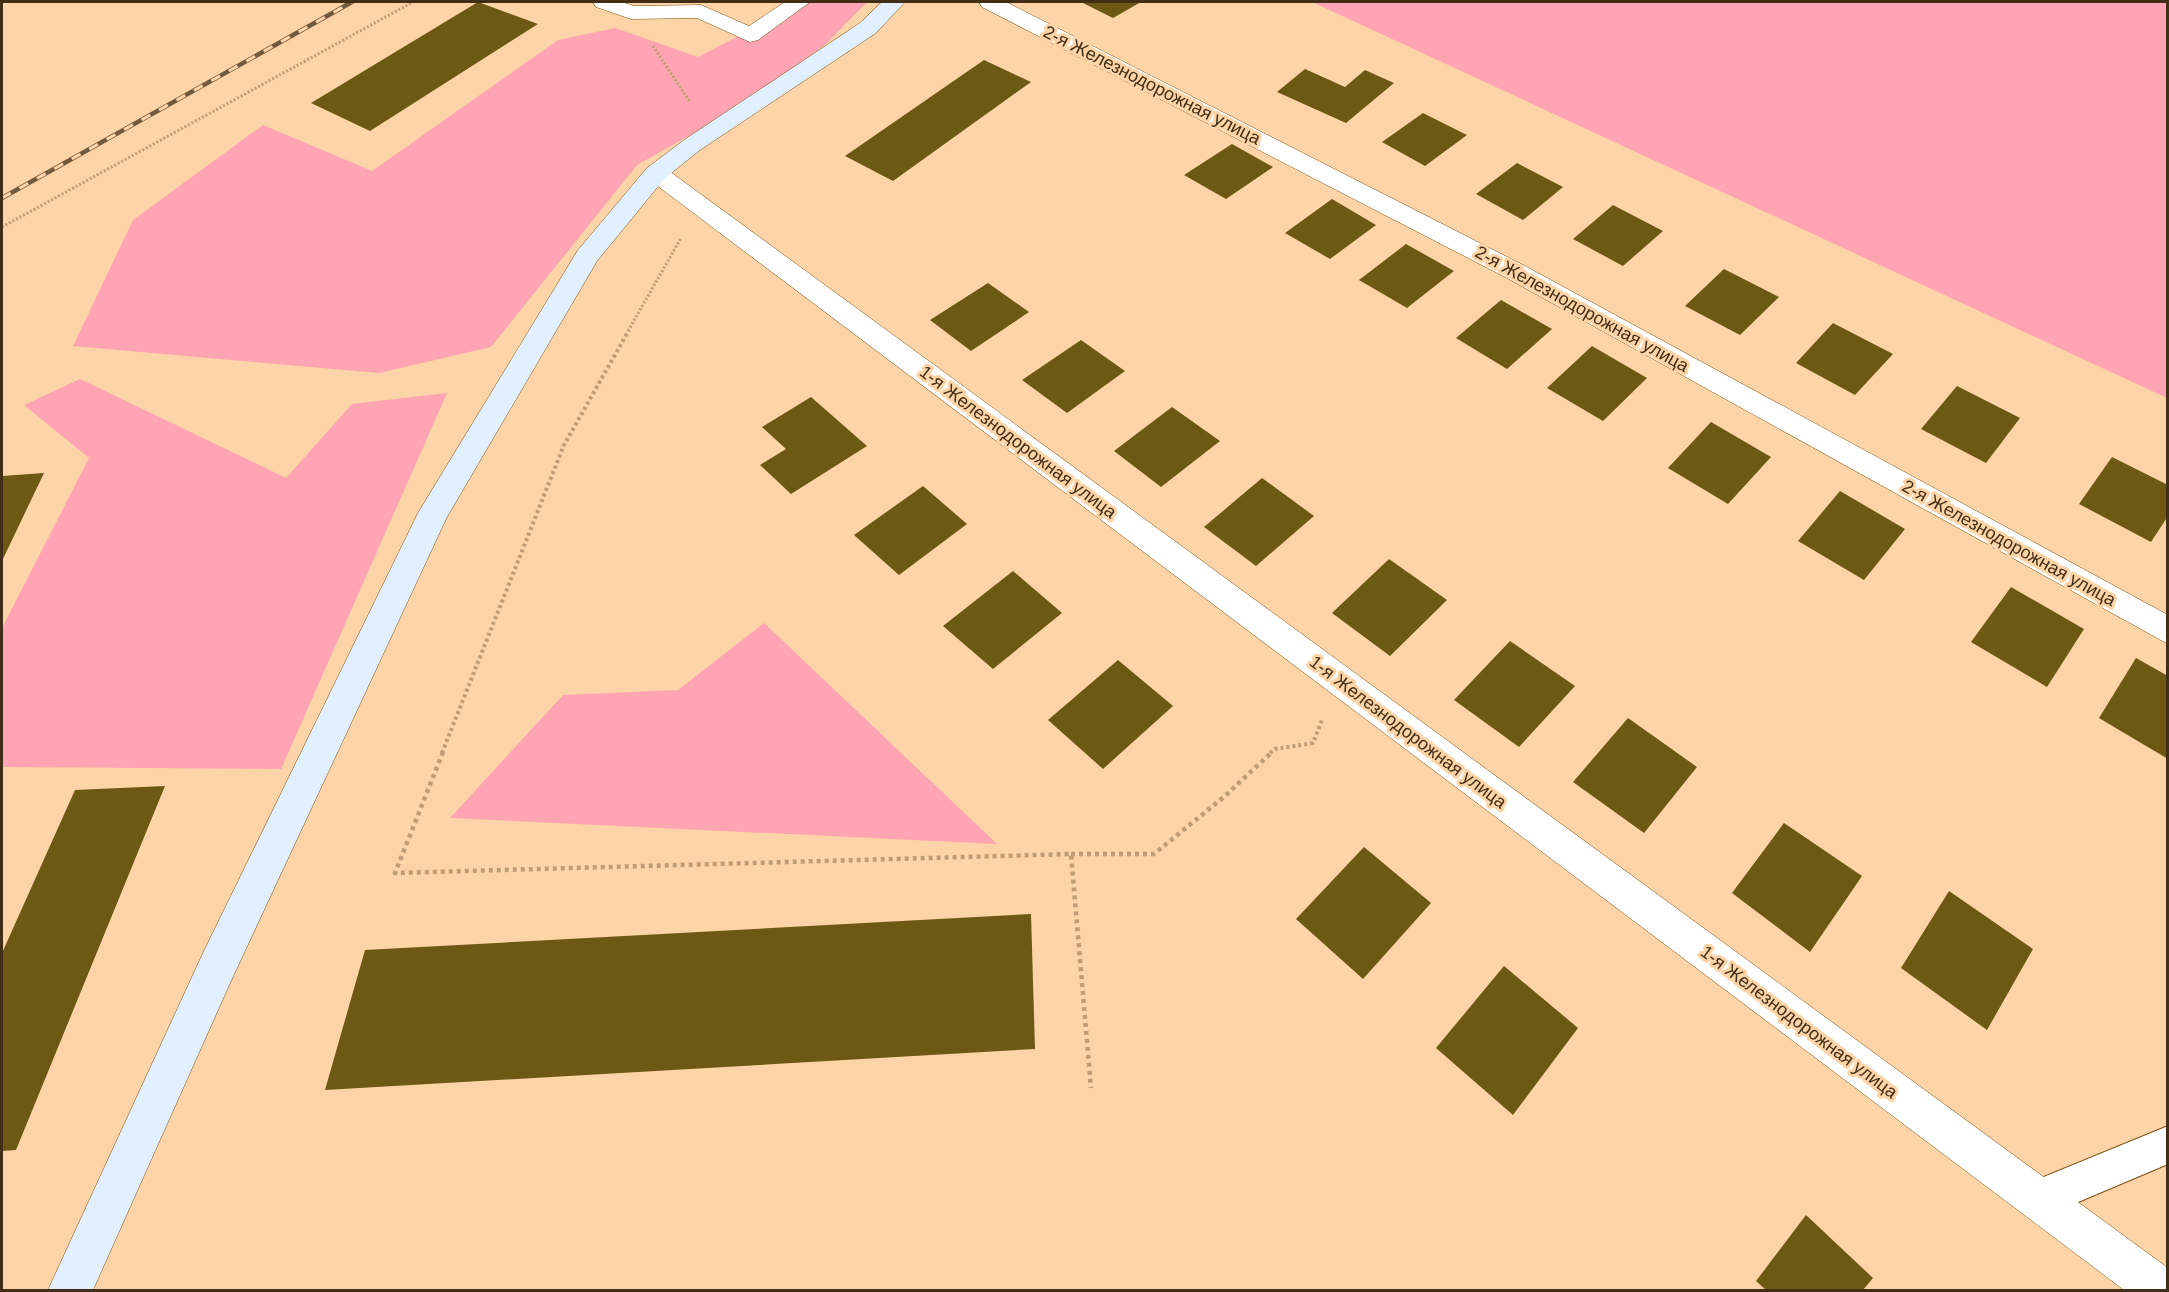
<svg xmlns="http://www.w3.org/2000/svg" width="2169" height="1292" font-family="Arial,sans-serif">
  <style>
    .green { fill: #ffa4b2 }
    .building { fill: #6d5814 }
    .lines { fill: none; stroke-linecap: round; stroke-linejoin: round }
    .lane-casing { stroke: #7a4e0e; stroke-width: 2 }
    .street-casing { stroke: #7a4e0e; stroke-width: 1 }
    .secondary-casing { stroke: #7a4e0e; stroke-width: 1 }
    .path-far2 { stroke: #be9c76; stroke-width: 3; stroke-dasharray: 2 2; stroke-linecap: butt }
    .path-far1 { stroke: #be9c76; stroke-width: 4; stroke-dasharray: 3 3; stroke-linecap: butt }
    .path { stroke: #be9c76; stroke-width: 4.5; stroke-dasharray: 4 4; stroke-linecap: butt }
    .lane { fill: #fff; fill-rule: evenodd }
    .street { fill: #fff; fill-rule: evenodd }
    .secondary { fill: #e1effe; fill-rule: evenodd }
    .rail-casing { stroke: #745a3c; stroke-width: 4.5 }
    .rail { stroke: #fdd4a7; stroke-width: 3; stroke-dasharray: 10; stroke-linecap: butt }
    .labels { text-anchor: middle; stroke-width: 6; stroke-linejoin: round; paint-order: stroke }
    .street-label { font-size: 18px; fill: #422e16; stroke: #fdd4a7 }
  </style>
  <rect width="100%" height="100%" fill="#fdd4a7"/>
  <path class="green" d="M 804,2 L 867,2 L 825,45 L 726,115 L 637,165 L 491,347 L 379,373 L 73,346 L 133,220 L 263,125 L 372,171 L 558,40 L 615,28 L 698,57 Z
    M 1312,2 L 2167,2 L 2167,398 Z
    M 80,379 L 286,478 L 352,404 L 447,393 L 281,769 L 2,767 L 2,628 L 89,458 L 24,405 Z
    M 764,623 L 997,844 L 450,818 L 563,695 L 678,690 Z"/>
  <path class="building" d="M 478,2 L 538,24 L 370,131 L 311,103 Z
    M 1081,2 L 1141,2 L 1113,18 Z
    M 984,60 L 1031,82 L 893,181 L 845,156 Z
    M 1305,69 L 1345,87 L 1365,70 L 1394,83 L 1346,123 L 1277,92 Z
    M 1423,113 L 1467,135 L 1425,166 L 1382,142 Z
    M 1232,144 L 1273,167 L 1226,199 L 1184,175 Z
    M 1517,163 L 1563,187 L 1523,220 L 1476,194 Z
    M 1332,199 L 1376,225 L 1330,259 L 1285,233 Z
    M 1613,205 L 1663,231 L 1623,266 L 1573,239 Z
    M 1406,244 L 1454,271 L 1407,308 L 1359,280 Z
    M 1724,269 L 1779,297 L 1740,335 L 1685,306 Z
    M 988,283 L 1029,312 L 971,351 L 930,320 Z
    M 1501,300 L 1552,329 L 1507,369 L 1456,338 Z
    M 1833,323 L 1893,354 L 1855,395 L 1796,363 Z
    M 1081,340 L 1125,371 L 1067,413 L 1022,380 Z
    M 1592,346 L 1647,378 L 1603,421 L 1547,388 Z
    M 1957,386 L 2020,418 L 1986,463 L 1921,429 Z
    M 811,397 L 867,446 L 791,494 L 760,465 L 786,449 L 762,427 Z
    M 1172,407 L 1220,441 L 1161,487 L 1114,451 Z
    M 1711,422 L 1771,457 L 1728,504 L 1668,468 Z
    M 2112,457 L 2168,485 L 2168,516 L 2151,542 L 2079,504 Z
    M 44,473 L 2,561 L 2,476 Z
    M 1262,478 L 1314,516 L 1256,566 L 1204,527 Z
    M 923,486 L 967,524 L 899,575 L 854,535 Z
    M 1840,491 L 1905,529 L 1864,580 L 1798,541 Z
    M 1389,559 L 1447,600 L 1390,656 L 1332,613 Z
    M 1013,571 L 1062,613 L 993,669 L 943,626 Z
    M 2011,587 L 2084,629 L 2047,687 L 1971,642 Z
    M 1510,641 L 1575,686 L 1519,747 L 1454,700 Z
    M 2136,658 L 2168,676 L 2168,759 L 2099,718 Z
    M 1118,660 L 1173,706 L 1103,769 L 1048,720 Z
    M 1628,718 L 1697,767 L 1644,833 L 1573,782 Z
    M 165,786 L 16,1150 L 2,1151 L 2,953 L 75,790 Z
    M 1784,823 L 1862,876 L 1810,952 L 1732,893 Z
    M 1364,847 L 1431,903 L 1363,979 L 1296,919 Z
    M 1949,891 L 2033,949 L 1987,1030 L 1901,968 Z
    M 1031,914 L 1035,1049 L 325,1090 L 365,950 Z
    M 1504,966 L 1578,1028 L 1513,1115 L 1436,1048 Z
    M 1806,1215 L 1873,1278 L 1863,1290 L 1766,1290 L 1756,1281 Z"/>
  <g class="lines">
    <g class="lane-casing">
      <path id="lane" d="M 2168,1126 L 2168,1164 L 2038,1219 L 2024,1213 L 2018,1199 L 2024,1185 Z"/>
    </g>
    <g class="street-casing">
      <path id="street" d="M 593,2 L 622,2 L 634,6 L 701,5 L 749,26 L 785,2 L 810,2 L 758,40 L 750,42 L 697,18 L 631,19 L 596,7 Z
        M 979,2 L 1006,2 L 1523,265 L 2168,615 L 2168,644 L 1505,277 L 982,7 Z
        M 656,165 L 665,168 L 2168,1268 L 2168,1290 L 2124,1290 L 647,178 L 644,173 L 647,168 Z"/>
    </g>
    <g class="secondary-casing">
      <path id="secondary" d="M 882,2 L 905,2 L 876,33 L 700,150 L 665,178 L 597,261 L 447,517 L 231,981 L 93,1290 L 48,1290 L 203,953 L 418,513 L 578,250 L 647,168 L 684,140 L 860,23 Z"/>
    </g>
    <path class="path-far2" d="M 653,46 L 690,102
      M 2,227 L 413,2
      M 628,331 L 681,238"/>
    <path class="path-far1" d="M 442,753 L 564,445 L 629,330
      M 1270,753 L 1275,749 L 1313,743 L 1322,720"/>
    <path class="path" d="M 443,752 L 395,873 L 1071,854 L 1091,1088
      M 1071,854 L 1154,854 L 1225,796 L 1272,752"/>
    <use href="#lane" class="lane"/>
    <use href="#street" class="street"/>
    <use href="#secondary" class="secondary"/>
    <g class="rail-casing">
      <path id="rail" d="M 2,198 L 352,2"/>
    </g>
    <use href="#rail" class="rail"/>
  </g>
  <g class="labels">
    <g class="street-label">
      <text transform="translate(1152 85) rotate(27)" y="6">2-я Железнодорожная улица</text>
      <text transform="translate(1582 309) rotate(29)" y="6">2-я Железнодорожная улица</text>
      <text transform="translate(1018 442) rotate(37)" y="6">1-я Железнодорожная улица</text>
      <text transform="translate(2009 543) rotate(29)" y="6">2-я Железнодорожная улица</text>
      <text transform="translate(1408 732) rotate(37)" y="6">1-я Железнодорожная улица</text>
      <text transform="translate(1799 1022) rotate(37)" y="6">1-я Железнодорожная улица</text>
    </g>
  </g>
  <rect width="2169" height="1292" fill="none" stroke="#422e16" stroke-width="6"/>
</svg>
